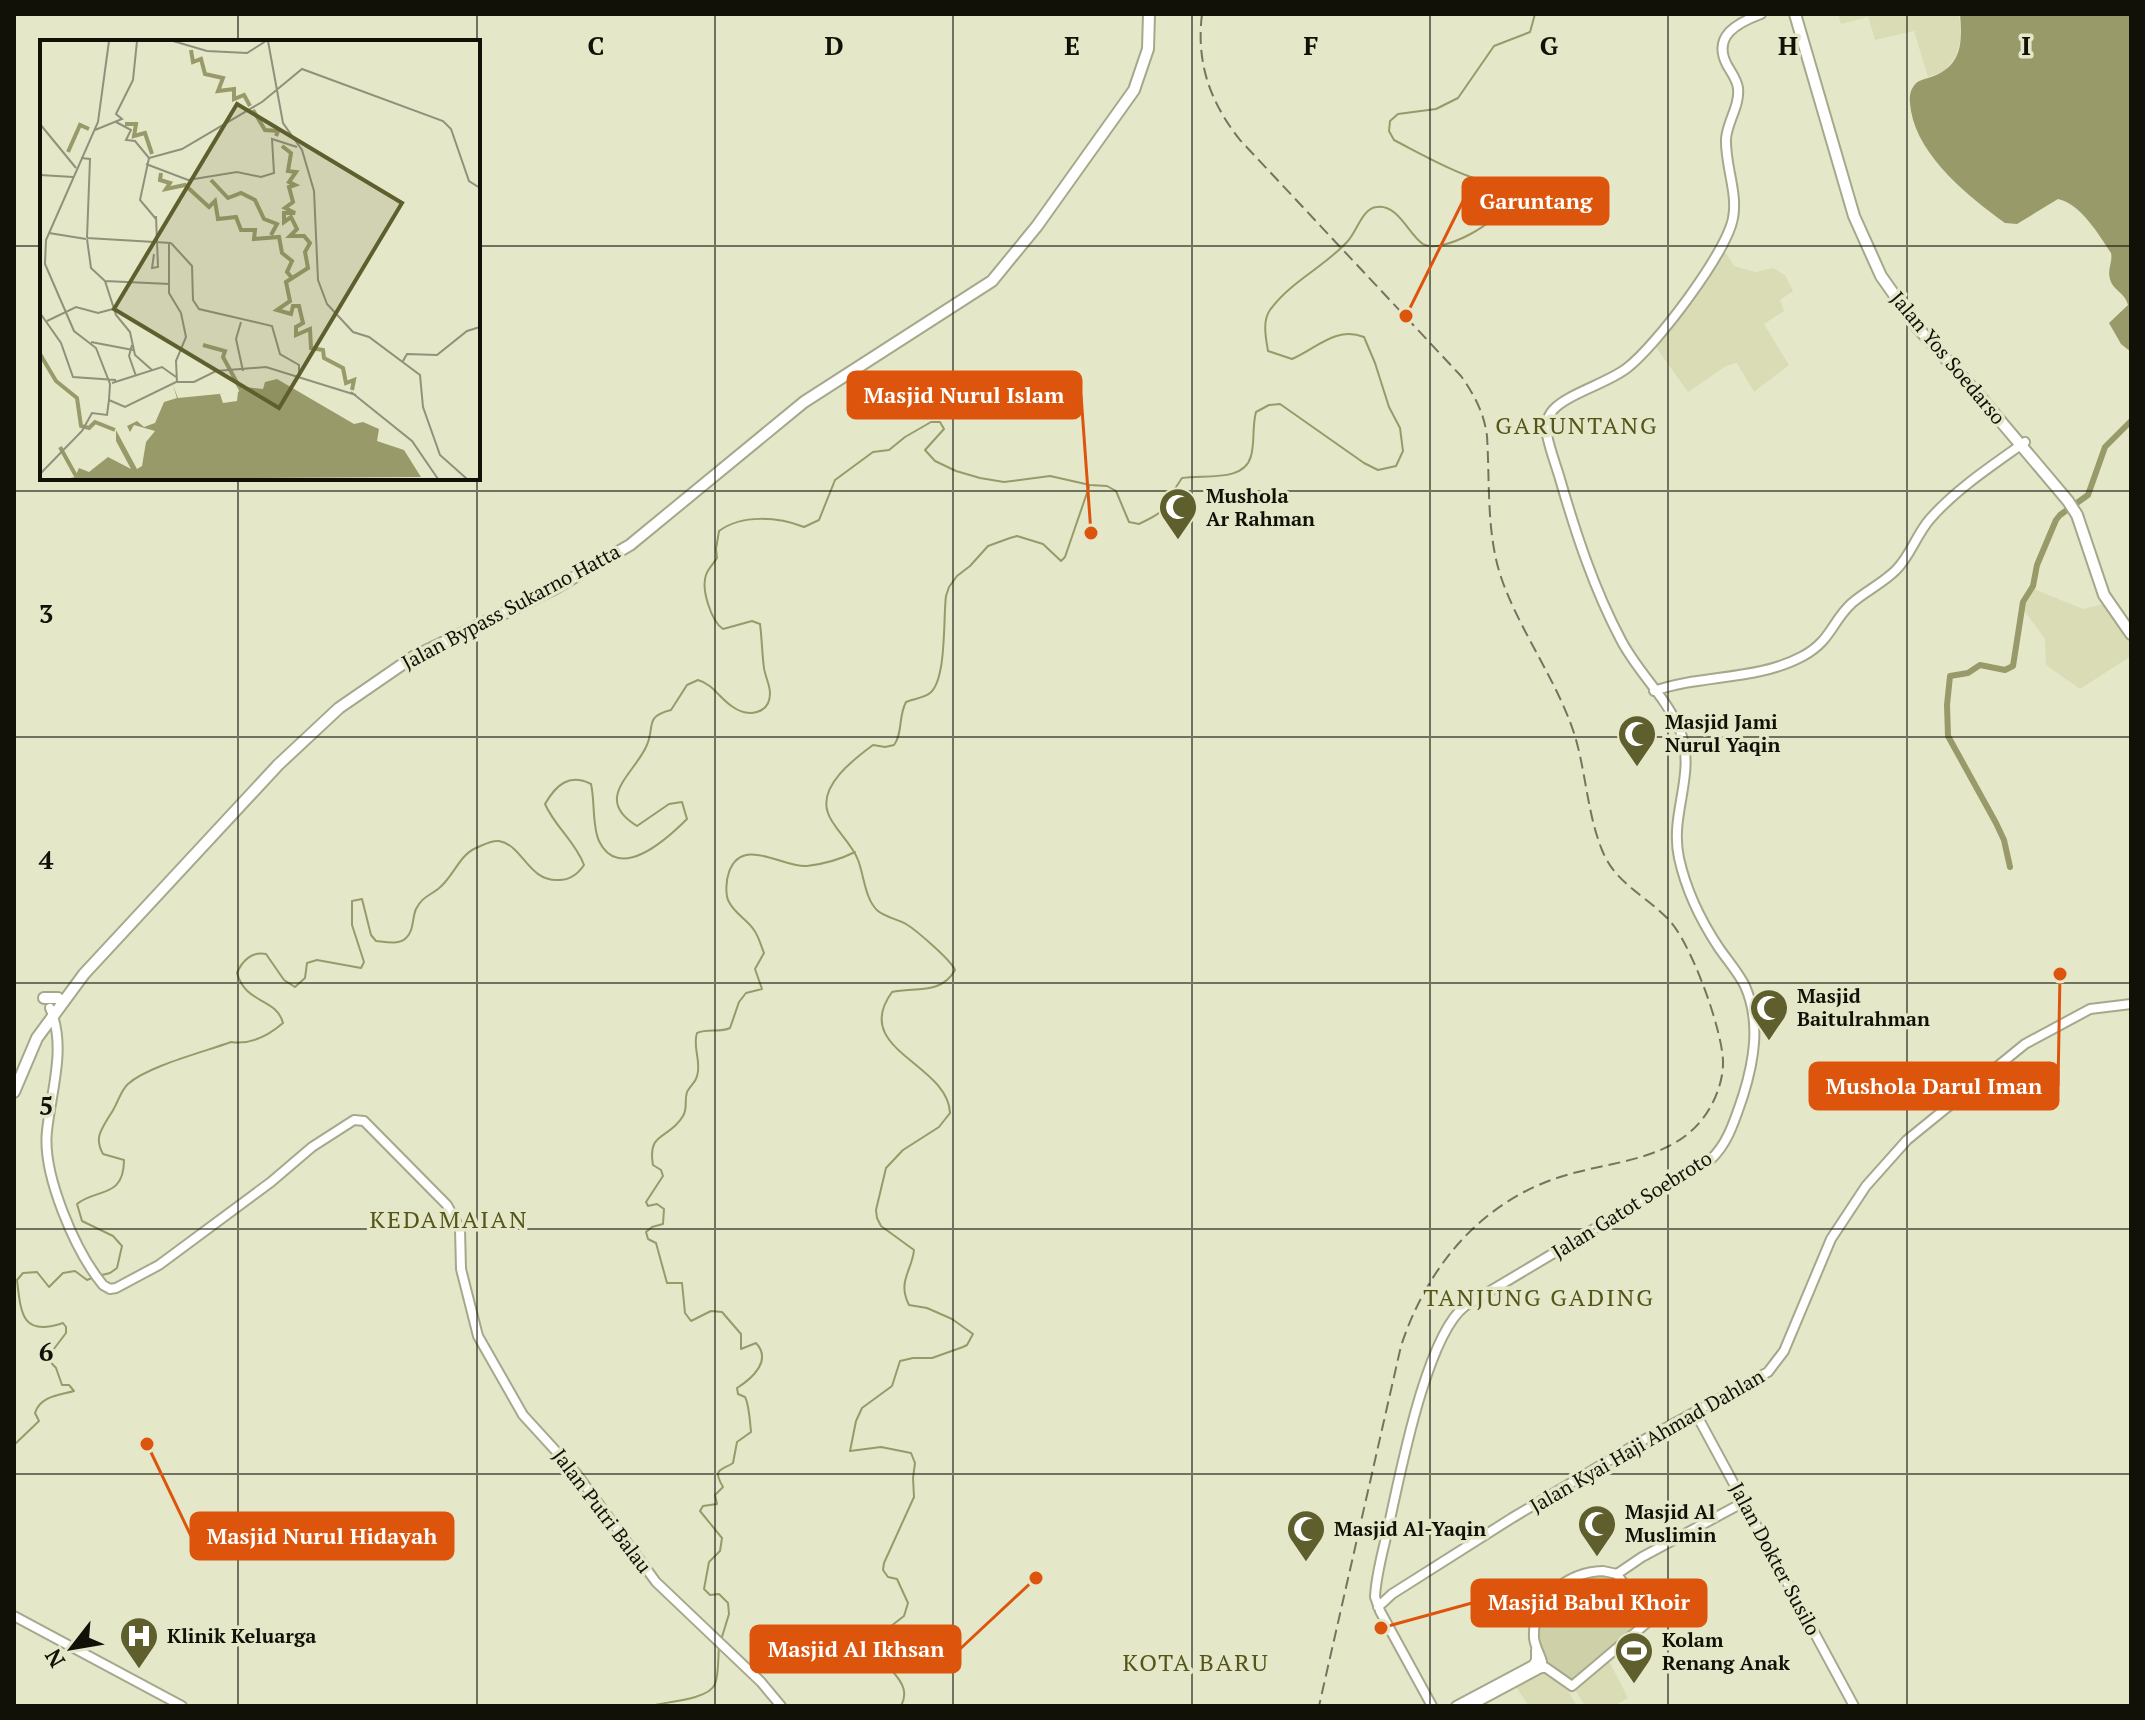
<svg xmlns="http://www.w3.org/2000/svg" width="2145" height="1720" font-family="'PT Serif',serif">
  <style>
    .built { fill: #dadcb6 }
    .pitch { fill: #ced0a7 }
    .water { fill: #999a69 }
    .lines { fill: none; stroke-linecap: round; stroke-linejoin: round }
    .stream { stroke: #999a69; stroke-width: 2 }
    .river { stroke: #999a69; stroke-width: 6 }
    .major-casing { stroke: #a6a88b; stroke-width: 12 }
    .highway-casing { stroke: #a6a88b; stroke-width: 14 }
    .major { stroke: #fff; stroke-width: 8 }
    .highway { stroke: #fff; stroke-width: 10 }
    .rail { stroke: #747561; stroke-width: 2; stroke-dasharray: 12 6; stroke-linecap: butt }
    .grid { fill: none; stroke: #111107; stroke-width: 2; stroke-opacity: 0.55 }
    .labels { text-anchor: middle; stroke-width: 7; stroke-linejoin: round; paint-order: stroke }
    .street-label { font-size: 20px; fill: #111107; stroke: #e5e7c9 }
    .poi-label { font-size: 20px; font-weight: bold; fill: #111107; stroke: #e5e7c9; text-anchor: start }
    .quarter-label { font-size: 24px; letter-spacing: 2px; fill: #555519; stroke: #e5e7c9 }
    .inset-river { fill: none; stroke: #999a69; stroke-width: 4 }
    .inset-road { fill: none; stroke: #90917b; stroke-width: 2 }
    .view { fill: #5f5f2d; fill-opacity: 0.15; stroke: #5f5f2d; stroke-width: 4 }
    .inset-edge { fill: none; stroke: #111107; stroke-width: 4 }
    .grid-label { font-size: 26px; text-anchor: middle; font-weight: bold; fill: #111107; stroke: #e5e7c9; stroke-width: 7; stroke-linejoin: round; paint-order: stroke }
    .leader { fill: none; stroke: #dd550c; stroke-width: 3 }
    .callout-dot { fill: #dd550c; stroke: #e5e7c9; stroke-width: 3 }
    .callout { fill: #dd550c; stroke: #dd550c; stroke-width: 3 }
    .callout-label { font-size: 22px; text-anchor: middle; font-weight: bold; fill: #fff }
  </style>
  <rect width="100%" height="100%" fill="#e5e7c9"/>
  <path class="built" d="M 1838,14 L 1959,14 L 1961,37 L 1956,56 L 1945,71 L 1928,77 L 1914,31 L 1875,40 L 1868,17 L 1841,24 Z
    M 1722,247 L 1734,266 L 1755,272 L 1773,268 L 1785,275 L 1793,291 L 1780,300 L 1784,311 L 1764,324 L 1789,365 L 1754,392 L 1737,363 L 1726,366 L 1688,392 L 1655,346 L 1678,318 Z
    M 2034,589 L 2083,609 L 2103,604 L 2131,644 L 2131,656 L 2080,689 L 2046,665 L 2045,639 L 2023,609 Z
    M 1607,1657 L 1628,1698 L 1614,1706 L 1585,1706 L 1572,1685 Z
    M 1544,1672 L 1569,1692 L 1577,1706 L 1529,1706 L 1516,1687 Z"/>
  <path class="pitch" d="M 1611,1571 L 1649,1621 L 1572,1686 L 1546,1664 L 1534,1638 L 1541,1610 L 1571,1578 Z"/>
  <path class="water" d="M 1960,14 L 2131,14 L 2131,352 L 2121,344 L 2109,323 L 2128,305 C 2125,292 2113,291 2110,279 C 2107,269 2113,262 2111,253 C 2099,235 2081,204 2058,199 L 2017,224 L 2005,223 C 1969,197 1919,157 1911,111 C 1910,103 1908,95 1913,87 C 1917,81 1921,80 1928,78 C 1961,68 1963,45 1960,14 Z"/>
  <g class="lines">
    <path class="stream" d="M 98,1276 L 110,1273 L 117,1268 L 122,1246 L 113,1236 L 82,1221 L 77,1204 C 96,1188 124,1199 124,1160 L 103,1154 C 94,1138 101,1130 110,1115 C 117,1106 120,1091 128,1084 C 148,1066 204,1052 231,1042 C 250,1045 269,1035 283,1023 C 276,997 246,1005 237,973 C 242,961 252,951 266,954 L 284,980 L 295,987 L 305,978 L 307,963 L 317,960 L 361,968 L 364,962 L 352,925 L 352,901 L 362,899 L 371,935 L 376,941 C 386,942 399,945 406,938 C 414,931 412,918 416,909 C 422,897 429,896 438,889 C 453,878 459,855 476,848 C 483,845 491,840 499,841 C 523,845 528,882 559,880 C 569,880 578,874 584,865 C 575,841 555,827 545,804 C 556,785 569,773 591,784 C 595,801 592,826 599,841 C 619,883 667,839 687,819 L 682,802 L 669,804 L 637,826 C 593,799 633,775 646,747 C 656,727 643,717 671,710 L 687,685 L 698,680 C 713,684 720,699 733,707 C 747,717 770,715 770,693 C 770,685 765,676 764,668 C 762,654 762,639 760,624 L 752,621 L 723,629 C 711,621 701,589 706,575 C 708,569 714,563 717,558 L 716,549 L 719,531 C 742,514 778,517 804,527 L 819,520 L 835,480 L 873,452 L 889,450 L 905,437 L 931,422 L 940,422 L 944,429 L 925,450 L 935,461 L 956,471 L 980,478 L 1004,482 L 1050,476 L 1090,485 L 1107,486 L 1116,491 L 1129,522 L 1139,524 C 1176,507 1162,505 1182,478 C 1203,474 1244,483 1251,456 C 1255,442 1252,426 1256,412 L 1269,405 L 1280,404 L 1364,463 L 1378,470 L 1396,466 L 1403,451 L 1400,428 L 1389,407 L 1375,363 L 1364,337 C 1336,326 1317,348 1292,359 L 1268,351 C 1266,339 1262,321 1270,310 C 1290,282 1324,267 1347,242 C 1357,232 1362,208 1377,207 C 1398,204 1409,235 1423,244 C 1441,255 1501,222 1504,203 C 1505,197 1504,191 1499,187 C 1493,181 1479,181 1471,177 C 1445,168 1419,153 1394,140 L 1389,131 L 1390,121 L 1398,114 L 1436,109 L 1458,98 L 1494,46 L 1530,32 L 1535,14
      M 14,1445 L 39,1421 L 35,1413 C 40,1396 60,1395 74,1391 L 69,1385 L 62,1385 L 56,1368 L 47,1358 L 66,1333 L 66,1327 L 63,1323 C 22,1337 21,1314 17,1280 L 23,1273 L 37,1272 L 49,1287 L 63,1273 L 75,1271 L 87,1280 L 92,1278
      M 721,1640 L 729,1614 L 728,1603 L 719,1594 L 710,1595 L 704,1589 L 709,1562 L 720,1551 L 722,1538 L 700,1511 L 703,1506 L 717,1504 L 715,1495 L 723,1487 C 712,1468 721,1471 733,1463 L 737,1442 L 751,1432 C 750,1422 749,1404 745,1397 L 738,1394 L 737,1388 C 753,1378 772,1360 756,1343 L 741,1349 L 741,1334 L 722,1312 L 711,1311 L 691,1321 L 685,1313 L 682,1283 L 667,1283 L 656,1243 L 648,1239 L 646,1232 L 652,1227 L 663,1224 L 664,1209 L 657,1204 L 648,1206 L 646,1202 L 663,1176 L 661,1170 L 653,1165 C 647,1131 669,1140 683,1116 C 688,1108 684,1101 687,1092 C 689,1087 696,1082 697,1076 C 702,1062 692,1047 697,1033 C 708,1028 720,1033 730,1028 L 739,1002 L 746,993 L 762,989 L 755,969 L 764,953 C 761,946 759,937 754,930 C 748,920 735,914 729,902 C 725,895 726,880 729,872 C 742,835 783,868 807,866 C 824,864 841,859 855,852
      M 649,1706 C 664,1702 709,1700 715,1684 C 719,1674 718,1657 719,1646
      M 901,1706 C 908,1693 903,1683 893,1672 L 861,1670 L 854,1659 L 855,1654 L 904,1616 L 908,1603 L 897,1579 L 888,1577 L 883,1570 L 884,1563 L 914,1497 L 913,1478 L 915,1463 L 911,1453 L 881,1447 L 850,1451 L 856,1421 L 862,1408 L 892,1386 L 900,1361 L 913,1358 L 932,1358 L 963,1347 L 967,1345 L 973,1334 L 952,1319 L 927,1308 L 909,1305 C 897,1281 912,1271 914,1250 L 881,1226 L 877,1218 L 876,1210 L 886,1168 L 903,1150 L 939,1127 L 950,1113 C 948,1063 850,1050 892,992 C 915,987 941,995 955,970 C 951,960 916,930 906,924 C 897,919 885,917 878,911 C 865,900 864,875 858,860 C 852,843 832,827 828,813 C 818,786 854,759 873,745 L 885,747 L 894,745 C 903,733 898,717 906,702 C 913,699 924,698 930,693 C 947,679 943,618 946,596 L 949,587 L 957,576 L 970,566 L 988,546 L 1010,538 L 1017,536 L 1043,544 L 1061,561 L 1065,557 L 1089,487"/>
    <path class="river" d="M 2010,867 L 2004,840 L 1996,823 L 1948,736 L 1947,705 L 1950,676 L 1968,673 L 1980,665 L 2005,670 L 2013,666 L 2023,602 L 2033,586 L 2037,565 L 2056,520 L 2060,515 L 2088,495 L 2105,447 L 2131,421"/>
    <g class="major-casing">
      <path id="major" d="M 1654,691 C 1702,674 1757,681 1803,656 C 1831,641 1832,621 1852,603 C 1866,591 1883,583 1896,570 C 1911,555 1916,535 1930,519 C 1956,489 1993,465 2025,442
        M 50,1008 C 67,1047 51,1091 47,1131 C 42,1174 75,1251 103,1285 L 110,1289 L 116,1288 L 159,1265 L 271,1182 L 312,1147 L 354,1120 L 364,1121 L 447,1205 L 460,1229 L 461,1269 L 478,1336 L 523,1415 L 576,1473 L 656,1582 L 761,1682 L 781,1706
        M 1695,1412 L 1854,1706
        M 1603,1571 L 1617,1574 L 1649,1621 L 1572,1686 L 1545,1667 L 1539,1669 L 1542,1662 C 1540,1654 1535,1647 1534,1638 C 1532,1599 1568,1572 1603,1571 Z
        M 1617,1574 L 1642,1557 L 1744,1502
        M 1378,1607 L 1392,1594 L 1512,1518 L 1640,1442 L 1768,1372 L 1784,1351 L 1831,1239 L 1866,1186 L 1907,1140 L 2025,1044 L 2090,1009 L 2131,1004
        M 14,1616 L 182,1706
        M 1432,1706 L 1380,1611 L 1375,1597 C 1376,1573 1384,1548 1389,1524 C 1400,1475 1426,1336 1465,1306 L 1710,1160 C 1728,1144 1735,1119 1743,1096 C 1754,1061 1761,1022 1745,986 C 1738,972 1728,961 1719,948 C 1701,921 1686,890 1679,858 C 1669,812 1698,773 1679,728 C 1665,696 1637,671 1621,640 C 1594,589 1576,534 1560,479 C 1556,465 1550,450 1547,435 C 1545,427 1547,417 1553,410 C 1567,394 1608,383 1627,368 C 1656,346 1727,252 1733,218 C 1738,193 1725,165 1726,139 C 1727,122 1740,106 1738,88 C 1737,80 1731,72 1727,65 C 1712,36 1737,23 1761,14
        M 1456,1706 L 1533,1665 L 1536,1660 L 1536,1650
        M 1470,1706 L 1539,1669"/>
    </g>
    <g class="highway-casing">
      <path id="highway" d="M 1795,14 L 1854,216 L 1881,276 L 1917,327 L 1976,392 L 2068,501 L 2077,515 L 2104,595 L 2131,634
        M 44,998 L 58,998
        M 14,1092 L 37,1038 L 84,974 L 278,765 L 339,708 L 413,657 L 554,589 L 630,545 L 804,402 L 992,281 L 1037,226 L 1134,90 L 1148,49 L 1149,14"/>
    </g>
    <use href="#major" class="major"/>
    <use href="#highway" class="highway"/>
    <path class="rail" d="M 1202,14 C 1196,63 1210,102 1240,140 L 1461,376 C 1475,396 1484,413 1487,436 C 1490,483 1486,535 1502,580 C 1521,633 1556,679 1574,733 C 1586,771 1587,813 1602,850 C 1615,883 1645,895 1668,919 C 1690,940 1724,1033 1723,1064 C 1723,1077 1718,1093 1712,1104 C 1681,1164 1610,1159 1554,1179 C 1477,1206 1426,1270 1401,1346 L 1319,1706"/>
  </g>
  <path class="grid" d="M 238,14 L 238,42M 477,14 L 477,42M 715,14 L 715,1706M 953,14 L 953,1706M 1192,14 L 1192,1706M 1430,14 L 1430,1706M 1668,14 L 1668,1706M 1907,14 L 1907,1706M 14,246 L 42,246M 478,246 L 2131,246M 238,478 L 238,1706M 477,478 L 477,1706M 14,491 L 2131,491M 14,737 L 2131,737M 14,983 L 2131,983M 14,1229 L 2131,1229M 14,1474 L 2131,1474"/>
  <defs>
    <g id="mosque-pin" transform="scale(2)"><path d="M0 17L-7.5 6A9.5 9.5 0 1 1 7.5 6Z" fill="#5f5f2d" stroke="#e5e7c9"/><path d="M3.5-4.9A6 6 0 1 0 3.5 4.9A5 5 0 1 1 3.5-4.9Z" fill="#fff"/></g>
    <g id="hospital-pin" transform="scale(2)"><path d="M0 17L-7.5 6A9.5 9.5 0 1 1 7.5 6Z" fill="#5f5f2d" stroke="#e5e7c9"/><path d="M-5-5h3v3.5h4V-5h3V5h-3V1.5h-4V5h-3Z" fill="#fff"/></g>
    <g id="stadium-pin" transform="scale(2)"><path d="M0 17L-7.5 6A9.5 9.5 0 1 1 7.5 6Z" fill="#5f5f2d" stroke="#e5e7c9"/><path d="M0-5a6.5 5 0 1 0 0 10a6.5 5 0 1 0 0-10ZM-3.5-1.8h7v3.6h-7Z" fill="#fff"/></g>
  </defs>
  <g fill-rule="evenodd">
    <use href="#mosque-pin" x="1178" y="507"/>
    <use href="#mosque-pin" x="1637" y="734"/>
    <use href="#mosque-pin" x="1769" y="1008"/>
    <use href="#mosque-pin" x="1597" y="1524"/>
    <use href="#mosque-pin" x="1306" y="1529"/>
    <use href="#hospital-pin" x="139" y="1636"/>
    <use href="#stadium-pin" x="1634" y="1651"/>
  </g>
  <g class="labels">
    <g class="street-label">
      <text transform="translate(1948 358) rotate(50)" y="7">Jalan Yos Soedarso</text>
      <text transform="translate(511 607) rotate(-28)" y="7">Jalan Bypass Sukarno Hatta</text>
      <text transform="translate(1632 1205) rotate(-32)" y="7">Jalan Gatot Soebroto</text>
      <text transform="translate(1647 1441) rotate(-30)" y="7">Jalan Kyai Haji Ahmad Dahlan</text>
      <text transform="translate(602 1511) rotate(53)" y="7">Jalan Putri Balau</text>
      <text transform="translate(1775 1559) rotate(62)" y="7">Jalan Dokter Susilo</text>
    </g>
    <g class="poi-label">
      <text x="1206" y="503">Mushola<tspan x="1206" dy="23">Ar Rahman</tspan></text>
      <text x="1665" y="729">Masjid Jami<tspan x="1665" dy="23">Nurul Yaqin</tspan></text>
      <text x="1797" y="1003">Masjid<tspan x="1797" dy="23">Baitulrahman</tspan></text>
      <text x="1625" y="1519">Masjid Al<tspan x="1625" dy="23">Muslimin</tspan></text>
      <text x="1334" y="1536">Masjid Al-Yaqin</text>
      <text x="167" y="1643">Klinik Keluarga</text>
      <text x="1662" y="1647">Kolam<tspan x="1662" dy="23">Renang Anak</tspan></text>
    </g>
    <g class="quarter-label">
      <text x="1577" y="434">GARUNTANG</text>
      <text x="449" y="1228">KEDAMAIAN</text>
      <text x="1539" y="1306">TANJUNG GADING</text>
      <text x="1196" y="1671">KOTA BARU</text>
    </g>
  </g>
  <g transform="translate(40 40)">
    <rect width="440" height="440" fill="#e5e7c9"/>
    <path d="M 237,339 L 314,384 L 323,382 L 339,389 L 337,401 L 364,410 L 381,437 L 26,439 L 35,437 L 39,428 L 49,432 L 68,417 L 91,429 L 76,401 L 76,390 L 97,429 L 102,426 L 106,402 L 115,391 L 94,385 L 90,392 L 87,386 L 97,381 L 104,387 L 115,383 L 124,362 L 137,358 L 133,345 L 138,358 L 189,353 L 180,354 L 183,363 L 197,361 L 198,352 L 205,347 L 223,349 L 225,342 Z" fill="#999a69"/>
    <path class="inset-river" d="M 151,10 L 153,22 L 161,19 L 165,34 L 183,38 L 178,51 L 194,49 L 194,59 L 204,55 L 210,66M 213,70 L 225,90 L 238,91 L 236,96M 85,84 L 96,84 L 94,96 L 105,93 L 112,114M 242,106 L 251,113 L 248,131 L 256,132 L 249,142 L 255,145 L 249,147 L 253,162 L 245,168 L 255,173 L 244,173 L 244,182 L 251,177 L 257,189 L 250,196 L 264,196 L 270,203 L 265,212 L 268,228 L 246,242 L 250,261 L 237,270 L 251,274 L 253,266 L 259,266 L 263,283 L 256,287 L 256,295 L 270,289 L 271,308 L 283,310 L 284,318 L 303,328 L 306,343 L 314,340 L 312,350M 28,112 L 40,85 L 49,89M 121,133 L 120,140 L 130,143 L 126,149 L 145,145 L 169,167 L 175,161 L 178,179 L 196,177 L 201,190 L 215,190 L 214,199 L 239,197 L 242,213 L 252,221 L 247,232 L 253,239M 171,140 L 188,158 L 201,153 L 215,160 L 224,179 L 237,184 L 231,195M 163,305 L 185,311 L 183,317 L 201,350M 0,314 L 16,341 L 37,358 L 41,386 L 49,388 L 55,382 L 75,390M 20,407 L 36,436"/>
    <path class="inset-road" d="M 69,1 L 58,82 L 6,200 L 5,224 L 34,291 L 56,308 L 70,344 L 69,360 L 85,367 L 136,342 L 154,342 L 176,331 L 226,327 L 316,355M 133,1 L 167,11 L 207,13 L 226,1M 228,1 L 243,83 L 262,110 L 274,151 L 278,240 L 287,264 L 313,292 L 329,297 L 380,335 L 383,367 L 400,415 L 427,439M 76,82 L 91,90 L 86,100 L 95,101 L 109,118M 0,84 L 36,128M 55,90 L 82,79 L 76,74 L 93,40 L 97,1M 41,118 L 50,119 L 47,198M 106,124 L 148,140 L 197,132 L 221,137 L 234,133 L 232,99 L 257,107M 0,135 L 33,137M 116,179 L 100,160 L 109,118 L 142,109 L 222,62 L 262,29 L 403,81 L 411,89 L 429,141 L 440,148M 9,193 L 46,199M 47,198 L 131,203M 47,199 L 51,228 L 65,241 L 76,275 L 90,292 L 95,315 L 112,330M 129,203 L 129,253 L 141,273 L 146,297 L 136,321 L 137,342M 131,203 L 152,226 L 153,260 L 159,269 L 232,286 L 240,314 L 259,325 L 259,335M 114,214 L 112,228 L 118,227 L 116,176M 65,241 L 130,244M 0,273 L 21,303 L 33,337 L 76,340M 7,281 L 36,267 L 58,273 L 73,269M 201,282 L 196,299 L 203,331M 51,302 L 93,310M 92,305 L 89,316 L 96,336M 363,321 L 367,314 L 397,315 L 427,291 L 440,287M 72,343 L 122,327 L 136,337M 311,352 L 372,401 L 398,439M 0,434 L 42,391 L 52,373 L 67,375 L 69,360"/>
    <path class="view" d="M 197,64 L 362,163 L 239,368 L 74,269 Z"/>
    <rect width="440" height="440" class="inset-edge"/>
  </g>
  <g class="grid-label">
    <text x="596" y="55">C</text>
    <text x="834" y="55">D</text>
    <text x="1072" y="55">E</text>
    <text x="1311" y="55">F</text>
    <text x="1549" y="55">G</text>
    <text x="1788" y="55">H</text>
    <text x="2026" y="55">I</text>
    <text x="46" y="623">3</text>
    <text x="46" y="869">4</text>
    <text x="46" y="1115">5</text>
    <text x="46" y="1361">6</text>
  </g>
  <path class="leader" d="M1406 316L1463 201M1091 533L1081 395M2060 974L2058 1086M147 1444L191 1536M1381 1628L1472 1603M1036 1578L960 1649"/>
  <g class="callout-dot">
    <circle cx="1406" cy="316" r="8"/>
    <circle cx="1091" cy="533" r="8"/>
    <circle cx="2060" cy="974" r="8"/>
    <circle cx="147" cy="1444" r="8"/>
    <circle cx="1381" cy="1628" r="8"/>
    <circle cx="1036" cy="1578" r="8"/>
  </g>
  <g class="callout">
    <rect x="1463" y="178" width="145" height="46" rx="8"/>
    <rect x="848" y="372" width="233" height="46" rx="8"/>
    <rect x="1810" y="1063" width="248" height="46" rx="8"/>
    <rect x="191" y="1513" width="262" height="46" rx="8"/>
    <rect x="1472" y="1580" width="234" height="46" rx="8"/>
    <rect x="751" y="1626" width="209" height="46" rx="8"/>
  </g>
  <g class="callout-label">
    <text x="1536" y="209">Garuntang</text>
    <text x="964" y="403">Masjid Nurul Islam</text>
    <text x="1934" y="1094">Mushola Darul Iman</text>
    <text x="322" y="1544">Masjid Nurul Hidayah</text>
    <text x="1589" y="1610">Masjid Babul Khoir</text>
    <text x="856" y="1657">Masjid Al Ikhsan</text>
  </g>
  <rect width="2145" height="1720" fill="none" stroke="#111107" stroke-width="32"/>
  <g transform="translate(72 1648) rotate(239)" stroke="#e5e7c9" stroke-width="6" paint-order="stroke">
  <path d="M0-6L14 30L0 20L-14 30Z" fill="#111107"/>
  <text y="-12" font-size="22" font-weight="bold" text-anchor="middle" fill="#111107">N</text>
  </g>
</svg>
